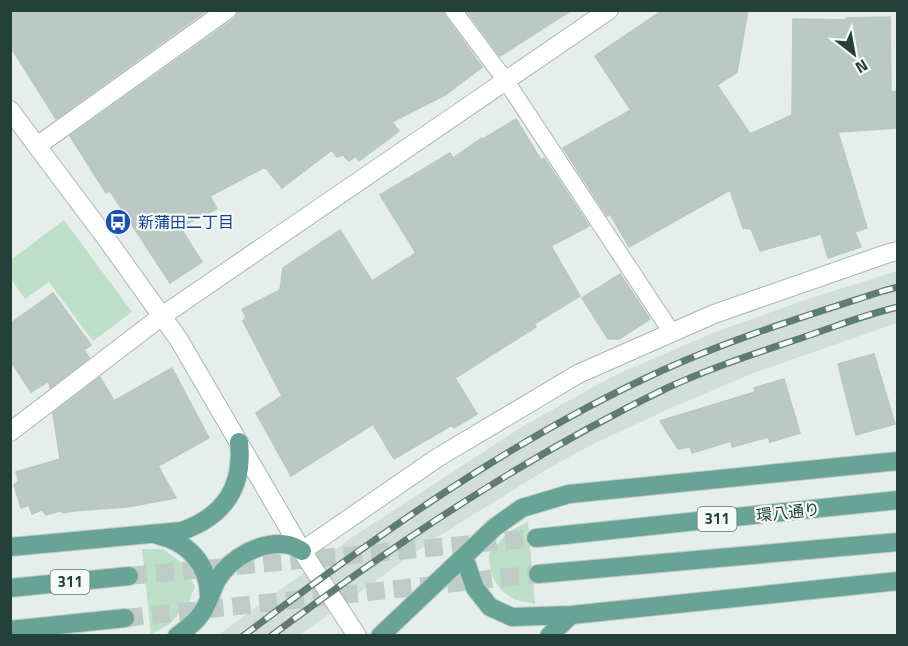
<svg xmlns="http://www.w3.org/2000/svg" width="908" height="646" font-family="'Titillium Web','Noto Sans JP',sans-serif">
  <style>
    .built { fill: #d3ded9 }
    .green { fill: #bddfc7 }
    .building { fill: #bac9c3; stroke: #b7c8c1; stroke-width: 1.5 }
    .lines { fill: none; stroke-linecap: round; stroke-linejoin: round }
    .primary-tunnel { stroke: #becbc7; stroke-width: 18; stroke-dasharray: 18 9; stroke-linecap: butt }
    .service-casing { stroke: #a7b7b1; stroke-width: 18 }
    .minor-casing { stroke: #a7b7b1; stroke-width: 20 }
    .tertiary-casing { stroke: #a7b7b1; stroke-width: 20 }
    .primary-casing { stroke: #c1cac8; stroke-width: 20 }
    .service { stroke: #fff; stroke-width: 16 }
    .minor { stroke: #fff; stroke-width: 18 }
    .tertiary { stroke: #fff; stroke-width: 18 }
    .primary { stroke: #68a496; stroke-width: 18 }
    .rail-casing { stroke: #5e7c74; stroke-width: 7 }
    .rail { stroke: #f5faf8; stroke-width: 4.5; stroke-dasharray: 14; stroke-linecap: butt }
    .labels { text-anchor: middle; stroke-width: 4.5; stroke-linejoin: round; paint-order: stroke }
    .shield { fill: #f5faf8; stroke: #627872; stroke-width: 1.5 }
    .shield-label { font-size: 15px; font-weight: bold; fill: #234139 }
    .transit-label { font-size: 16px; fill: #164399; stroke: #f5faf8; text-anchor: start }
    .street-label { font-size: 16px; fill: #234139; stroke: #f5faf8 }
  </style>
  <rect width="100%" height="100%" fill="#e5eeea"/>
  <path class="built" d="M 897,271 L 897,323 L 756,372 L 671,408 L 593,444 L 549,468 L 431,541 L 300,635 L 217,636 L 354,536 L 525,425 L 613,376 L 715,332 L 811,298 Z"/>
  <path class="green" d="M 64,220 L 132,312 L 93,341 L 49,282 L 25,299 L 11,279 L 11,260 Z
    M 528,522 L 535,604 C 528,602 519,602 512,598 C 495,588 489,573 489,554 L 508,532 Z
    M 142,549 L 163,549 L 183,564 L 195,587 L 188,603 L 170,624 L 151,634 Z"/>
  <path class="building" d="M 10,10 L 207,10 L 56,119 L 10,46 Z
    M 238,10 L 443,10 L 445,16 L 482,67 L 445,95 L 392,122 L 399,131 L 359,161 L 356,156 L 349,161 L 343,155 L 337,157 L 332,150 L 282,188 L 265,167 L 210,196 L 217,209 L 180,227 L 202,262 L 170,283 L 110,191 L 106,193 L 70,136 L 234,19 L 237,15 Z
    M 466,10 L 572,10 L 500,56 Z
    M 663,10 L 748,10 L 737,72 L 717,85 L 750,134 L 792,115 L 793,19 L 846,20 L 846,18 L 890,17 L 891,92 L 897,91 L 897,128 L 838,132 L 867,228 L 855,232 L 861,247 L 828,258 L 821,234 L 760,251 L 751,229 L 743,228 L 730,190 L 629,247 L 610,214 L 607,216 L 563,148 L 631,110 L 595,56 Z
    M 516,119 L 541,160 L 544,158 L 589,226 L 551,246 L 580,296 L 534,324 L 536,327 L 455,378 L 477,414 L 454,428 L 452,425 L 394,459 L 373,424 L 291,476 L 256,413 L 282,396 L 243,321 L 246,317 L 242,309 L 280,290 L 283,268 L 340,230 L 372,281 L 416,253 L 380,195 L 450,153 L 453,158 L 482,138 L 483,139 Z
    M 620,274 L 650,319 L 619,339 L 608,339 L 582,298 Z
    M 53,293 L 91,345 L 84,350 L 89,358 L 50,388 L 49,381 L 31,392 L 10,360 L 10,324 Z
    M 874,354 L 895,424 L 856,435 L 838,364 Z
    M 172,368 L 209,438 L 158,466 L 176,498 L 127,507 L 72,511 L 64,513 L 60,511 L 46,515 L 42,510 L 32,514 L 29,505 L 21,508 L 14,485 L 19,481 L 16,472 L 60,459 L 53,413 L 100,377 L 114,401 Z
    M 784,379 L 800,433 L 770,442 L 768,437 L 732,447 L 731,441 L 692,453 L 690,447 L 678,449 L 660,421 L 755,392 L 754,388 Z"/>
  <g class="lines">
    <path class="primary-tunnel" d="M 129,576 L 536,538
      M 125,618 L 538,574"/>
    <g class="service-casing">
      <path id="service" d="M 453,10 L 506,81 L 672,333"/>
    </g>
    <g class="minor-casing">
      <path id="minor" d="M 37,146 L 227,10
        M 10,432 L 162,316 L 609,10
        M 302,551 L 437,458 L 578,374 L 714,314 L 889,253 L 898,251"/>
    </g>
    <g class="tertiary-casing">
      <path id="tertiary" d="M 10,110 L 103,234 L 179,340 L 302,551 L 357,636"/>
    </g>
    <g class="primary-casing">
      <path id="primary" d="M 157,535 C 188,542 209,564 209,597
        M 536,538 L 898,500
        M 10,547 L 182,531 C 224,516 244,487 239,442
        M 464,557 L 475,588 L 490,607 L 512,617 L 571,615 L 898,581
        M 538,574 L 898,542
        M 10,588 L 129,576
        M 10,630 L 125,618
        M 177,636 C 186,629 195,623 201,614 C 209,604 211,591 217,580 C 231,557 262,540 289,545 C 294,546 298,549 302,551
        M 380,636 L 495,527 L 522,508 L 569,494 L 898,461
        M 549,636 L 571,615"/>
    </g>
    <use href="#service" class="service"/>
    <use href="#minor" class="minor"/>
    <use href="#tertiary" class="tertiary"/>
    <use href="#primary" class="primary"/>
    <g class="rail-casing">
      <path id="rail" d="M 243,636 C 375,537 510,440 661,371 C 733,338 809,315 883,291 L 898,287
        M 271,636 C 396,543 526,456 667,388 C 712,367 760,352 807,336 C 837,326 867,314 898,307"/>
    </g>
    <use href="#rail" class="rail"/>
  </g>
  <defs>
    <g id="bus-disc" transform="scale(1.35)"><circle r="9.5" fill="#1a4fb4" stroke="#f5faf8"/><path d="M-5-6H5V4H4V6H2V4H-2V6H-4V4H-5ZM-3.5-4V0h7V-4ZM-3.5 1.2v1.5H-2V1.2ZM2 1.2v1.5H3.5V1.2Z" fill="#fff"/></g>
  </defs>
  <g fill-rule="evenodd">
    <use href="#bus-disc" x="118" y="222"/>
  </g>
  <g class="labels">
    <g class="shield">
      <rect x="697.5" y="507" width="39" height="24" rx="4.5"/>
      <rect x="50.5" y="570" width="39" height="24" rx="4.5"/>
    </g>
    <g class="shield-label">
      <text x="717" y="524">311</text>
      <text x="70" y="587">311</text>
    </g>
    <g class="transit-label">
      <text x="138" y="228">新蒲田二丁目</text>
    </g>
    <g class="street-label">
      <text transform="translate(788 512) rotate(-6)" y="6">環八通り</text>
    </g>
  </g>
  <rect width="908" height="646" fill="none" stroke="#234139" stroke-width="24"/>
  <g transform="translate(854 54) rotate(149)" stroke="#f5faf8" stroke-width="4.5" paint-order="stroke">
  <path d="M0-4.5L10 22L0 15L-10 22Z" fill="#234139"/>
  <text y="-9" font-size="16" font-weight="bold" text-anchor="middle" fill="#234139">N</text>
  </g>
</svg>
